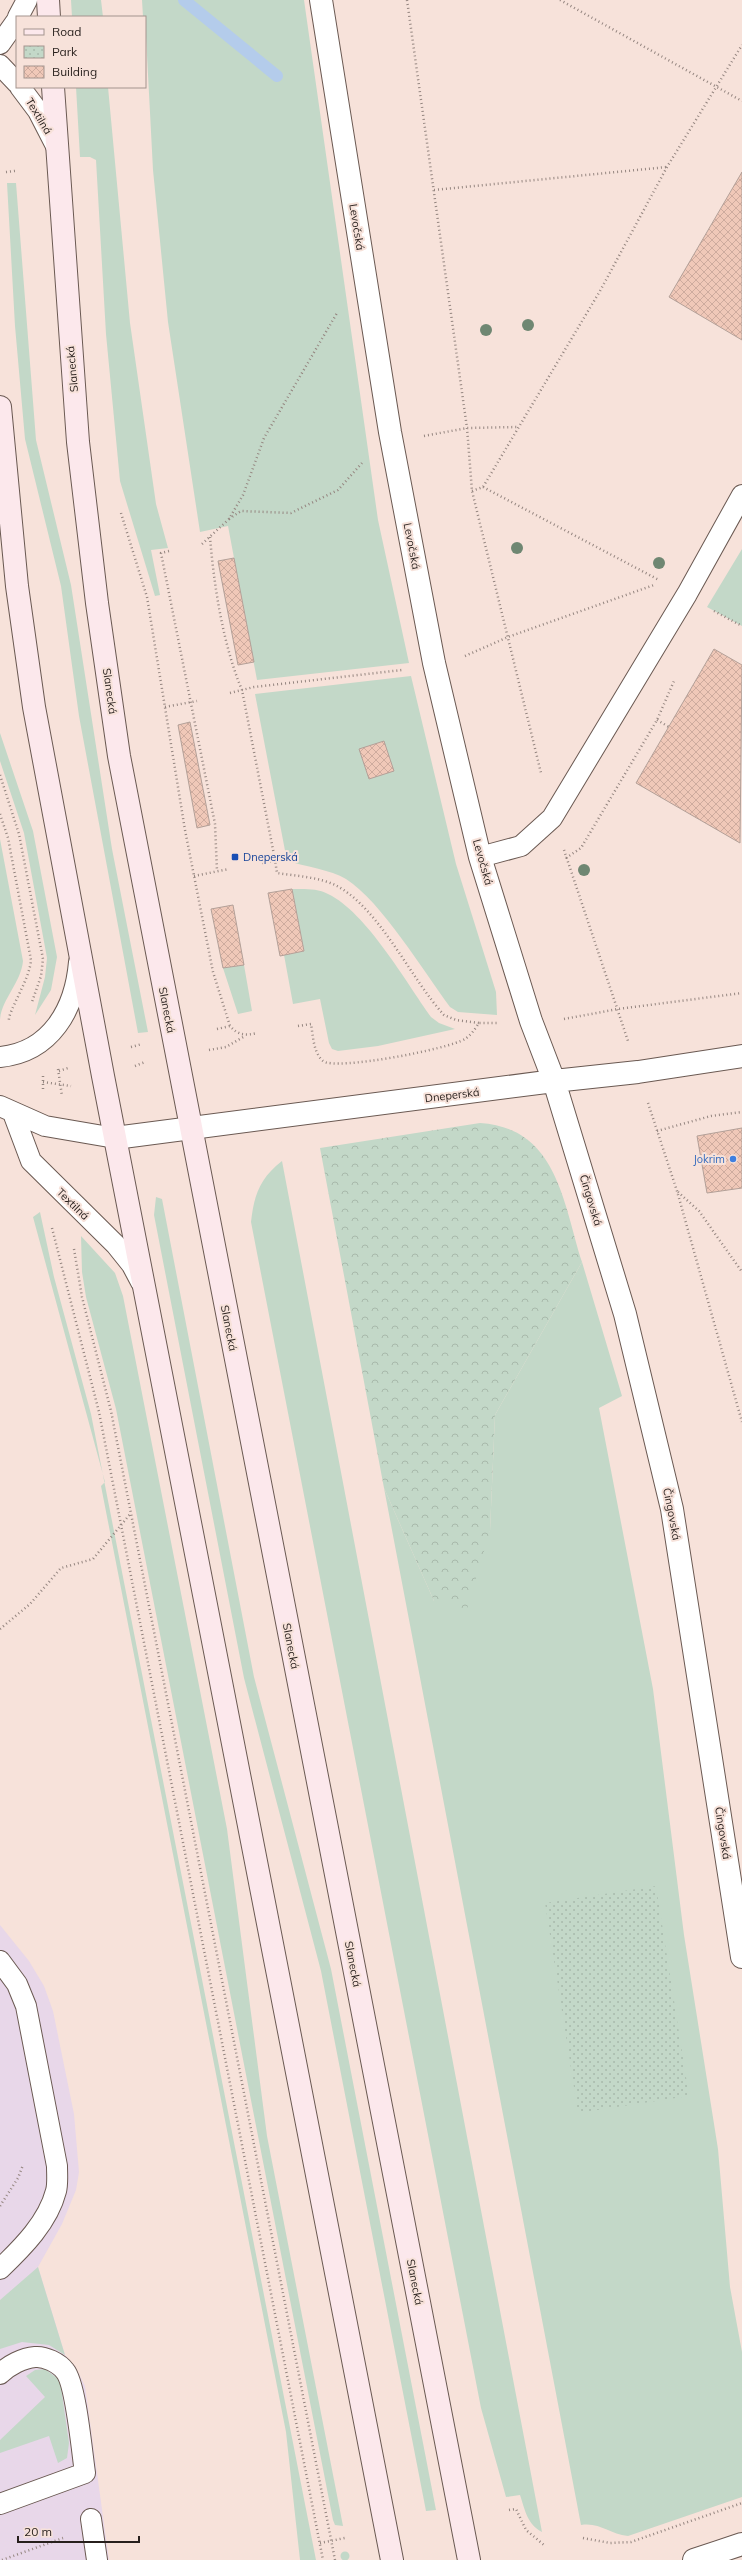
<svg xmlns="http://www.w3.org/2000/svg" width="742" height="2560" font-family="Mulish,sans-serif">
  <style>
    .commercial { fill: #e8d7e9 }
    .green { fill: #c3d8c8 }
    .forest { fill: url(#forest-crowns) }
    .park { fill: url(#park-dots) }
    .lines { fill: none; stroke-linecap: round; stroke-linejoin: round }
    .stream { stroke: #b4cceb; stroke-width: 12 }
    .building { fill: url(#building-cross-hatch); stroke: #b3a098 }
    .service-casing { stroke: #6a5952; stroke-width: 22 }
    .minor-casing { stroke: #6a5952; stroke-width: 24 }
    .secondary-casing { stroke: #6a5952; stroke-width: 24 }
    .path { stroke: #958680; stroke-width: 2.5; stroke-dasharray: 1 3; stroke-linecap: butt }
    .service { stroke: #fff; stroke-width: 20 }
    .minor { stroke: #fff; stroke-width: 22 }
    .secondary { stroke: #fce8ec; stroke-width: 22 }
    .tree { fill: #6f8772 }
    .transit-dot { fill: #1a4fb4; stroke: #f7e2da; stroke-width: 1.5 }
    .shop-dot { fill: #3f7fe0; stroke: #f7e2da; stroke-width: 1.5 }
    .labels { text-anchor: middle; stroke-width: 4; stroke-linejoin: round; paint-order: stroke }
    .street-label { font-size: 11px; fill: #271f1c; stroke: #f7e2da }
    .transit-label { font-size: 11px; fill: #164399; stroke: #f7e2da; text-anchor: start }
    .shop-label { font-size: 11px; fill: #366cbe; stroke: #f7e2da; text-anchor: end }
  </style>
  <defs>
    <pattern id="forest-crowns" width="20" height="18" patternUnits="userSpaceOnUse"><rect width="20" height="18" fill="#c3d8c8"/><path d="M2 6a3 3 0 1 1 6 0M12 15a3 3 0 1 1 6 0" fill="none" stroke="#a8b9ab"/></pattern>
    <pattern id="park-dots" width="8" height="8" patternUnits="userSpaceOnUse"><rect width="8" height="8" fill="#c3d8c8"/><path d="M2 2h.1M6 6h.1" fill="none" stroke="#a8b9ab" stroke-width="1.8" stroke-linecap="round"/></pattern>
    <pattern id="building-cross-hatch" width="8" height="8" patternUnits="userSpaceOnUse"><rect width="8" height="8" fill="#f0c8b8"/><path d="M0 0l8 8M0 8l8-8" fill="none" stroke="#ceab9e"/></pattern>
  </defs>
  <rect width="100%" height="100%" fill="#f7e2da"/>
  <path class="commercial" d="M 0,1925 L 29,1961 L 44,1986 L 53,2011 L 74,2114 L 79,2172 L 76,2190 L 62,2224 L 38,2267 L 65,2355 L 75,2366 L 85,2386 L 109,2560 L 0,2560 Z"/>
  <path class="green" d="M 71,0 L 101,0 L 103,17 L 72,17 Z
    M 142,0 L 304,0 L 378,520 L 409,663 L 257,680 L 228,526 L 200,532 L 168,322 L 153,170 L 145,17 L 143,17 Z
    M 76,87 L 108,87 L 130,323 L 156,504 L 168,548 L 151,550 L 160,595 L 155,596 L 120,481 L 106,334 L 96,160 L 90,157 L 80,157 Z
    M 7,183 L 16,183 L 36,440 L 71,585 L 112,849 L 148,1032 L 138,1033 L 79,716 L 61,586 L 25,439 L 15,326 Z
    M 742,549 L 742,626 L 707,607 Z
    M 411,676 L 456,864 L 496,992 L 497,1015 L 458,1012 L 450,1007 C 424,972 381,901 346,879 C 331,870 304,866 287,861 L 255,694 Z
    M 0,733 L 33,831 L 57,957 L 51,990 L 35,1015 L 45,977 L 47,958 L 24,833 L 0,761 Z
    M 0,839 L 23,961 C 21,983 1,1000 0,1020 Z
    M 292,889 C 304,889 317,888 328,894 C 366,912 406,982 431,1017 L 439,1023 L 455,1029 L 378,1046 L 338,1051 L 332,1049 L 329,1043 L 320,999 L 293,1004 L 284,955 L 304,951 Z
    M 244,965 L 252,1011 L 238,1014 L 223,968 Z
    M 282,1161 L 542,2532 C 527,2524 525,2510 520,2495 L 506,2497 L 481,2408 L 251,1222 C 254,1195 260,1178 282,1161 Z
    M 156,1197 L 162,1199 L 254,1677 L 331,1969 L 436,2510 L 426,2511 L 321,1971 L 244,1678 L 154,1215 Z
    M 40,1212 L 54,1277 L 91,1414 L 316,2560 L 300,2560 L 286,2432 L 101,1486 L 105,1482 L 33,1217 Z
    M 81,1236 L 115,1273 L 123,1296 L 227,1829 L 267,2136 L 343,2526 L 335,2525 L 333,2520 L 116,1409 L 86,1297 L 82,1272 Z
    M 582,1262 L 622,1396 L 599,1408 L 653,1689 L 684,1935 L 718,2149 L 730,2287 L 742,2352 L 742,2497 L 628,2536 C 609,2534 600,2522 581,2525 L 384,1488 L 434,1601 L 490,1531 L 495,1415 Z
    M 38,2267 L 65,2355 L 49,2345 L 22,2342 L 0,2349 L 0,2300 Z
    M 45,2369 L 60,2380 L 69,2443 L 67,2458 L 58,2463 L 49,2436 L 0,2453 L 0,2440 L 45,2397 L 26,2376 L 35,2370 Z
    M340.5 2556a4.5 4.5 0 1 1 9 0a4.5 4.5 0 1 1-9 0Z"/>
  <path class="forest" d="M 480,1123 C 557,1128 563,1202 582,1262 L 495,1415 L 490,1531 L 467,1609 L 434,1601 L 384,1488 L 320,1148 Z"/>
  <path class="park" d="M 656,1886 L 689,2096 L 578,2113 L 545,1903 Z"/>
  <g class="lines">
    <path class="stream" d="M 184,0 L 277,76"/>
  </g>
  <path class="building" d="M 742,172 L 742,340 L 669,297 Z
    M 234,558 L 254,662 L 238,665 L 218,561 Z
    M 714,649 L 742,665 L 740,843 L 636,783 Z
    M 190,722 L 210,825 L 197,828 L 178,725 Z
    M 384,741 L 394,771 L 369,779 L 359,749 Z
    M 292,889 L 304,951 L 280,956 L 268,893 Z
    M 233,905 L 244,965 L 223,968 L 211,909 Z
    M 742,1128 L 742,1188 L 707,1193 L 697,1136 Z"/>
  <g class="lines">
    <g class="service-casing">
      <path id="service" d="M 18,17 L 27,0
        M 0,44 L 17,20
        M 0,65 L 17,83
        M 20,87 L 38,111 L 56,146
        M 480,857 L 521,846 L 552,818 L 687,594 L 742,495
        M 0,1057 C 51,1052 75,1009 79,962
        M 0,1106 L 45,1126 L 115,1138
        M 13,1113 L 31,1161 L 116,1245 L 132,1265 L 141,1282
        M 0,1961 L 17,1984 L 26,2006 L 57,2166 C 57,2174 58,2184 56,2191 C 48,2222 23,2247 0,2269
        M 0,2374 C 9,2365 23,2358 35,2357 C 45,2356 59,2363 65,2371 C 76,2384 82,2453 85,2473 L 0,2504
        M 91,2519 L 97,2560"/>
    </g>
    <g class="minor-casing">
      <path id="minor" d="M 321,0 L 390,432 L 434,663 L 480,857 L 531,1021 L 554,1081 L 625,1314 L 672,1509 L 742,1957
        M 115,1138 L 554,1081 L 638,1072 L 742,1056
        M 694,2560 L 742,2544"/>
    </g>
    <g class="secondary-casing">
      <path id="secondary" d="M 48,0 L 49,17
        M 53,87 L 78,442 L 97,603 L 119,756 L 469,2560
        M 0,407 L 17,586 L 34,707 L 103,1076 L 392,2560"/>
    </g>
    <path class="path" d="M 407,0 L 467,428 L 472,491 L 541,773
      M 560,0 L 742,101
      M 6,172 L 15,171
      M 434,190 L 667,167
      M 424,436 L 467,428 L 518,427
      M 483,487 L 659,580
      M 472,491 L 483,487 L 600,291 L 667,167 L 742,45
      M 121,513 L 147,597 L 185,830 L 213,972 L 230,1026 C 238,1035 245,1036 257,1033
      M 229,519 L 241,511 L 291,513 L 338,490 L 362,463
      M 210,537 C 214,586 223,645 242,690 L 275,860
      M 202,544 L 229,519 L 243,495 L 264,438 L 337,313
      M 169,551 L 161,553 L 215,824 L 217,871
      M 714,611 L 742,626
      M 465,656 L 508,637 L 654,585
      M 230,693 L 254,687 L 402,670
      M 165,707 L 197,701
      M 657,720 L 669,727
      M 0,775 L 19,834 L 43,959 L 41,976 L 32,1002
      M 0,814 L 8,838 L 31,960 C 30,979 7,1013 9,1021
      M 564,850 L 628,1041
      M 566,858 L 581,848 L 657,720 L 674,681
      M 262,863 L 275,860 L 277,873 C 296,876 320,877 337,886 C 380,909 411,979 444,1015 L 456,1020 L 479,1023
      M 194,876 L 229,869
      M 564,1019 L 618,1009 L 742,993
      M 298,1026 L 311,1024 C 313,1035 313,1052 323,1061 C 335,1071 449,1049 465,1039 C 471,1035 475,1029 479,1023 L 498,1023
      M 217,1029 L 230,1026
      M 131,1047 L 142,1044
      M 209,1050 L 226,1047 L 245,1036
      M 135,1066 L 145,1062
      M 58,1069 L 62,1096
      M 59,1071 L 68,1068
      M 43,1076 L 43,1089
      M 43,1082 L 71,1086
      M 648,1103 L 677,1191 L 742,1422
      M 657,1131 L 711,1116 L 742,1112
      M 678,1192 L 699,1211 L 742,1272
      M 52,1228 L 99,1412 L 323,2560
      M 74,1249 L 82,1297 L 111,1411 L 335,2560
      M 0,1629 L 30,1604 L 61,1568 L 93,1559 L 131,1513
      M 0,2206 L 18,2178 L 23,2165
      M 509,2510 L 516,2509 L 526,2530 L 544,2545
      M 583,2538 L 610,2543 L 631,2542 L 742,2503
      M 320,2543 L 345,2538
      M 2,2560 L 63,2538"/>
    <use href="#service" class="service"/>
    <use href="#minor" class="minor"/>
    <use href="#secondary" class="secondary"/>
  </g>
  <g class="tree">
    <circle cx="528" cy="325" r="6"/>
    <circle cx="486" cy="330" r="6"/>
    <circle cx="517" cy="548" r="6"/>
    <circle cx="659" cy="563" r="6"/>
    <circle cx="584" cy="870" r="6"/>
  </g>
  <rect class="transit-dot" x="231" y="853" width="8" height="8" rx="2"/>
  <circle class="shop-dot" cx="733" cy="1159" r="4"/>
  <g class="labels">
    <g class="street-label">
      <text transform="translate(39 116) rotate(59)" y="4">Textilná</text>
      <text transform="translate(357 227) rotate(81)" y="4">Levočská</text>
      <text transform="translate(72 369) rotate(-95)" y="4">Slanecká</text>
      <text transform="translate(412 546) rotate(79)" y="4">Levočská</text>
      <text transform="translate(110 691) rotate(82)" y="4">Slanecká</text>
      <text transform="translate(483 862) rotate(74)" y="4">Levočská</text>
      <text transform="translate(167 1010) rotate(79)" y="4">Slanecká</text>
      <text transform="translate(452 1095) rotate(-7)" y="4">Dneperská</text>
      <text transform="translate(591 1200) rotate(73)" y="4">Čingovská</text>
      <text transform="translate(73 1204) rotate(44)" y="4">Textilná</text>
      <text transform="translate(229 1328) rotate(79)" y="4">Slanecká</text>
      <text transform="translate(672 1514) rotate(79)" y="4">Čingovská</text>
      <text transform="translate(291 1646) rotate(79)" y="4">Slanecká</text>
      <text transform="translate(723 1833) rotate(81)" y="4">Čingovská</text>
      <text transform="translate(353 1964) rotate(79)" y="4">Slanecká</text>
      <text transform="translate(415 2282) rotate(79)" y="4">Slanecká</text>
    </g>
    <g class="transit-label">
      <text x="243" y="861">Dneperská</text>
    </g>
    <g class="shop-label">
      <text x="725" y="1163">Jokrim</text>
    </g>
  </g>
  <rect x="16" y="16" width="130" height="72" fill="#f7e2da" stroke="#a4948e"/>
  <rect x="24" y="29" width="20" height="6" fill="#fce8ec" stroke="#a4948e"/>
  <text x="52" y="36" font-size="12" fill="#271f1c">Road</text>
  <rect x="24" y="46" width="20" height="12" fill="url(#park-dots)" stroke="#a4948e"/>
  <text x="52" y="56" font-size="12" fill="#271f1c">Park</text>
  <rect x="24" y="66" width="20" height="12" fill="url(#building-cross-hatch)" stroke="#a4948e"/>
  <text x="52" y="76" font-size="12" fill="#271f1c">Building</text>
  <path d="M18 2536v6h121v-6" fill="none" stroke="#271f1c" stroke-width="2"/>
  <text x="24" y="2536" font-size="12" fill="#271f1c" stroke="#f7e2da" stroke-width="3" paint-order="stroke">20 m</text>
</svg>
